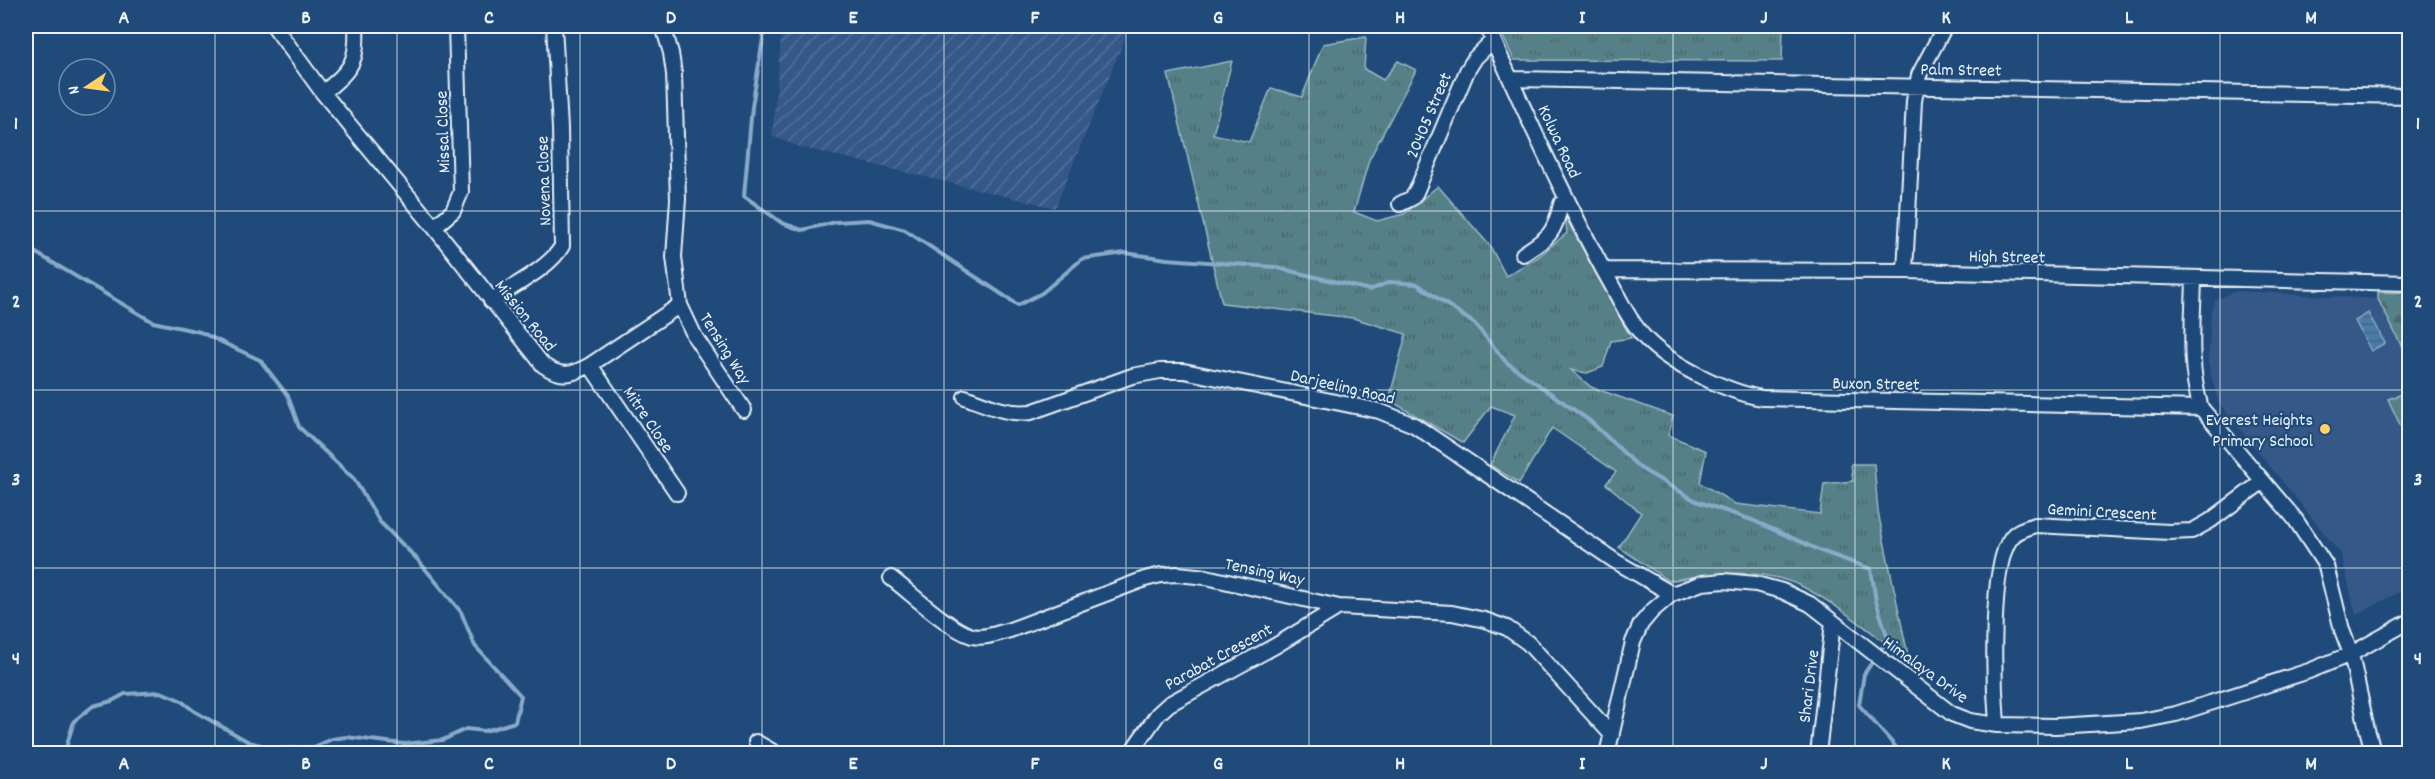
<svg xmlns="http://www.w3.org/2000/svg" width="2435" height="779" font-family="Dekko,sans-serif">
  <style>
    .built { fill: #345888 }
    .industrial { fill: url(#industrial-furrows) }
    .grass { fill: url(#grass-tufts); stroke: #9eb8c0; stroke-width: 1.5 }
    .forest { fill: url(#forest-firs); stroke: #9eb8c0; stroke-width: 1.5 }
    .pitch { fill: #558088; stroke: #9eb8c0; stroke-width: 1.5 }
    .water { fill: url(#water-rules); stroke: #89aac8; stroke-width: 1.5 }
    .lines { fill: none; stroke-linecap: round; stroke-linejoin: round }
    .stream { stroke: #89aac8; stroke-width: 4 }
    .minor-casing { stroke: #e8f1f8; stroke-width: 18 }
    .minor { stroke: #1f4a7a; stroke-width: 14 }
    .grid { fill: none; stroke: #e8f1f8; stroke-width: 1.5; stroke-opacity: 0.55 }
    .poi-dot { fill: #ffd166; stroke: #1f4a7a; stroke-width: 2 }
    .labels { text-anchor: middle; stroke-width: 4.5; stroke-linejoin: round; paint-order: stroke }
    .street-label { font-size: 18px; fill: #e8f1f8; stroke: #1f4a7a }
    .poi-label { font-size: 18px; fill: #e8f1f8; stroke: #1f4a7a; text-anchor: end }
    .neatline { fill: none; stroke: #e8f1f8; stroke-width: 2 }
    .grid-label { font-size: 20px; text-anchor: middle; font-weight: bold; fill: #e8f1f8 }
  </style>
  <defs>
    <pattern id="industrial-furrows" width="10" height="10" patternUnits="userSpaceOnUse" patternTransform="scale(1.5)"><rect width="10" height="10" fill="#345888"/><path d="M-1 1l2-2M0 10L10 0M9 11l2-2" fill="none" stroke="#51709a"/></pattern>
    <pattern id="grass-tufts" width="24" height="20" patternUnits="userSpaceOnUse" patternTransform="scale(1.5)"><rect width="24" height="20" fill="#558088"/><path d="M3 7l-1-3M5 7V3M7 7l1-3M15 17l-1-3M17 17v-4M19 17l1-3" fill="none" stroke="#4e676c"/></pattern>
    <pattern id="forest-firs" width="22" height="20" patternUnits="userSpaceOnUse" patternTransform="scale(1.5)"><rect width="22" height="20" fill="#558088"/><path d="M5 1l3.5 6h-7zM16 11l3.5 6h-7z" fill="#4e676c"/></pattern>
    <pattern id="water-rules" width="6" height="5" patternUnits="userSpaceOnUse" patternTransform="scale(1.5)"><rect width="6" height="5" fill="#4a7ba8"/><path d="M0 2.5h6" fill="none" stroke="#48647e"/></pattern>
  </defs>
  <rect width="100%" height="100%" fill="#1f4a7a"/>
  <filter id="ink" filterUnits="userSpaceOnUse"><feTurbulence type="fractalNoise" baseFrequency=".0167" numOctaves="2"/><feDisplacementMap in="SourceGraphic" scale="12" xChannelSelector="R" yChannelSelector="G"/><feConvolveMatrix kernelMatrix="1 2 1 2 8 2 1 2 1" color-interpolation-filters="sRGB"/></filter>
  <g filter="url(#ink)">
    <path class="built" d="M 2236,291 L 2378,299 L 2409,361 L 2409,587 L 2356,615 L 2341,554 L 2218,402 L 2208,363 L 2211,311 L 2215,300 Z"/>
    <path class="industrial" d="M 782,26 L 1130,26 L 1055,208 L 799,147 L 772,136 Z"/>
    <path class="grass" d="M 1498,26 L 1783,26 L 1782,61 L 1514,60 Z
      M 1366,37 L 1364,69 L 1383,80 L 1398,61 L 1416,70 L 1369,160 L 1354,212 L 1377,221 L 1404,214 L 1438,186 L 1490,246 L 1506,276 L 1538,257 L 1567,233 L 1565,216 L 1631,338 L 1611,341 L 1603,367 L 1587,373 L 1571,370 L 1591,387 L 1673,416 L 1668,435 L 1706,451 L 1700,483 L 1735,504 L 1820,514 L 1824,484 L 1853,481 L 1851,464 L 1874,464 L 1878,512 L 1909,660 C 1875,636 1838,604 1801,586 C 1760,567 1711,572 1669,581 L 1619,547 L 1641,513 L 1606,484 L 1616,472 L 1552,428 L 1519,483 L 1490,465 L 1515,415 L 1491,406 L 1463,443 L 1389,400 L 1406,334 L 1353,318 L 1222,303 L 1168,74 L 1232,61 L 1213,134 L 1249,142 L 1271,88 L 1302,97 L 1323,44 Z"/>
    <path class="forest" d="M 2378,292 L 2409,293 L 2409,361 L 2378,299 Z"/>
    <path class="pitch" d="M 2409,392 L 2410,392 L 2409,444 L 2388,399 Z"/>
    <path class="water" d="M 2368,313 L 2385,343 L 2371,351 L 2355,321 Z"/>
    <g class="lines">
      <path class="stream" d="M 765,26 L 752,107 L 744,196 L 782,223 L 802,230 L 836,222 L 869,220 L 905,230 L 1018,305 L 1042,293 L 1082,259 L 1125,253 L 1167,259 L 1274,267 L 1370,290 L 1390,282 L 1417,284 L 1475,324 L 1506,362 L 1590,421 L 1640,468 L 1696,501 L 1752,520 L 1821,551 L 1871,569 L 1876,601 L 1888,639 L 1864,674 L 1859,705 L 1902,754
        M 26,247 L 153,322 L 200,332 L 260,360 L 288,396 L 299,427 L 354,479 L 380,522 L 417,559 L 461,612 L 475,646 L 521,696 L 515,722 L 485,731 L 466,729 L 443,740 L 404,744 L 346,737 L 332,739 L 314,747 L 275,749 L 249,742 L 194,711 L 180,700 L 161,692 L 125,694 L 112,701 L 93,706 L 74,721 L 64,754"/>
      <g class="minor-casing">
        <path id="minor" d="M 274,26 L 323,93 L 434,227 L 543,365 C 561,378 572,375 590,365 L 680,305 L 674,257 L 678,199 L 674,74 L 671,53 L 663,26
          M 1487,26 C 1523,109 1562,193 1605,273 C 1618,295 1628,320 1646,339 C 1671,365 1727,392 1762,398 L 2201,408
          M 1512,79 L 2410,96
          M 323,93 C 351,69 358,63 356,26
          M 1400,204 L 1412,198 L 1416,192 L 1467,71 L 1475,58 L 1493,40
          M 434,227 L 453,211 L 461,192 L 456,26
          M 1523,254 C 1549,237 1554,235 1561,204 L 1567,200
          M 1604,270 L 1905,271 L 2410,283
          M 1905,271 L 1914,101 L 1919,75 L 1945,26
          M 2194,279 C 2193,322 2188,366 2201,408 L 2295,519 L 2326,566 L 2342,630 L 2351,654 L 2367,729 L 2372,748 L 2377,754
          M 491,301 C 512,286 550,268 562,246 L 560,128 L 554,26
          M 680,305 L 695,337 L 744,410
          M 590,365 L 677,493
          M 965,397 C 987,405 1007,415 1031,412 L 1132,376 L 1160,371 L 1184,371 L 1379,411 L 1414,425 L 1615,561 L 1672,594
          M 891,578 C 911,593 950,630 972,636 C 985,639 998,633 1010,630 L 1145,579 L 1161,575 L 1178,574 L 1206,577 L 1339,607 L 1452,613 L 1485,620 L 1507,628 L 1528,643 L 1612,735
          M 1997,725 C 1994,687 1989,566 2011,538 C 2017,530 2026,528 2035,525 L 2169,532 L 2192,531 L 2210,521 L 2262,482
          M 756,742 L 777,754
          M 1130,754 L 1158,714 L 1169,704 L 1275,646 L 1339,607
          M 1607,754 L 1633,642 L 1641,624 L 1652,611 L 1672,594 L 1702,583 L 1724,581 L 1756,584 L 1782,591 L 1810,604 L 1952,714 L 1970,721 L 1997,725 L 2056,726 L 2141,721 L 2176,714 L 2309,671 L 2351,654 L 2410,621
          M 1818,754 L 1833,622"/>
      </g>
      <use href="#minor" class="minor"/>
    </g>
  </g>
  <path class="grid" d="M 215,26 L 215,754M 397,26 L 397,754M 580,26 L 580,754M 762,26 L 762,754M 944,26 L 944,754M 1126,26 L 1126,754M 1309,26 L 1309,754M 1491,26 L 1491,754M 1673,26 L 1673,754M 1855,26 L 1855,754M 2038,26 L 2038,754M 2220,26 L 2220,754M 26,211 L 2410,211M 26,390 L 2410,390M 26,568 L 2410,568"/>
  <circle class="poi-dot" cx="2325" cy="429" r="6"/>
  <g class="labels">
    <g class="street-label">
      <text transform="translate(1961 69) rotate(1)" y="6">Palm Street</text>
      <text transform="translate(1428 115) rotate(-67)" y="6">20405 Street</text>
      <text transform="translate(442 132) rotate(-92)" y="6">Missal Close</text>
      <text transform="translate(1560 141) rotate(65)" y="6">Kolwa Road</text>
      <text transform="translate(543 181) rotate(-92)" y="6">Novena Close</text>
      <text transform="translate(2007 256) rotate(1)" y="6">High Street</text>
      <text transform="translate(526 315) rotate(51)" y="6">Mission Road</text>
      <text transform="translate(726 348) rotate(58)" y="6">Tensing Way</text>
      <text transform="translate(1876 383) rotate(1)" y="6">Buxon Street</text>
      <text transform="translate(1343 386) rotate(13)" y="6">Darjeeling Road</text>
      <text transform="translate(649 419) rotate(56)" y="6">Mitre Close</text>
      <text transform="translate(2102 511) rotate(3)" y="6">Gemini Crescent</text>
      <text transform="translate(1265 571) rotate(12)" y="6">Tensing Way</text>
      <text transform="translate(1218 656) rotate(-29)" y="6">Parabat Crescent</text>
      <text transform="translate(1926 669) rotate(36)" y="6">Himalaya Drive</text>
      <text transform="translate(1808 686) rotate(-83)" y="6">Shari Drive</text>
    </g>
    <g class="poi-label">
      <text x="2313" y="425">Everest Heights<tspan x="2313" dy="21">Primary School</tspan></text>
    </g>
  </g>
  <rect width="2435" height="779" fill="none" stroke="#1f4a7a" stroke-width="66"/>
  <g transform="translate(87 87) rotate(257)"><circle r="28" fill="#1f4a7a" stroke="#6f8dac" stroke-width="1.5"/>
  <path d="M0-4.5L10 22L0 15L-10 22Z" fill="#ffd166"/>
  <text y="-9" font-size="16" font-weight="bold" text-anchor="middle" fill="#e8f1f8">N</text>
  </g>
  <rect x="33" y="33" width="2369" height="713" class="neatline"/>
  <g class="grid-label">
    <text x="124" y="23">A</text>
    <text x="306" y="23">B</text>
    <text x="489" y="23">C</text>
    <text x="671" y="23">D</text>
    <text x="853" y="23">E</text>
    <text x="1035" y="23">F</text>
    <text x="1218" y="23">G</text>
    <text x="1400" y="23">H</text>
    <text x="1582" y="23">I</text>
    <text x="1764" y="23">J</text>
    <text x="1946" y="23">K</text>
    <text x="2129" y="23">L</text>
    <text x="2311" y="23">M</text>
    <text x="16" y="129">1</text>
    <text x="2418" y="129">1</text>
    <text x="16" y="307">2</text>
    <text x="2418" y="307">2</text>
    <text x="16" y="485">3</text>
    <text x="2418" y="485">3</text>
    <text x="16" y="664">4</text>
    <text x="2418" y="664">4</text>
    <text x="124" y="769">A</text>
    <text x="306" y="769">B</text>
    <text x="489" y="769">C</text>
    <text x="671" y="769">D</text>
    <text x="853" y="769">E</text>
    <text x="1035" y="769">F</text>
    <text x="1218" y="769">G</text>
    <text x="1400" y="769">H</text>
    <text x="1582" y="769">I</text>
    <text x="1764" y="769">J</text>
    <text x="1946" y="769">K</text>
    <text x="2129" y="769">L</text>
    <text x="2311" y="769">M</text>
  </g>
</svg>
